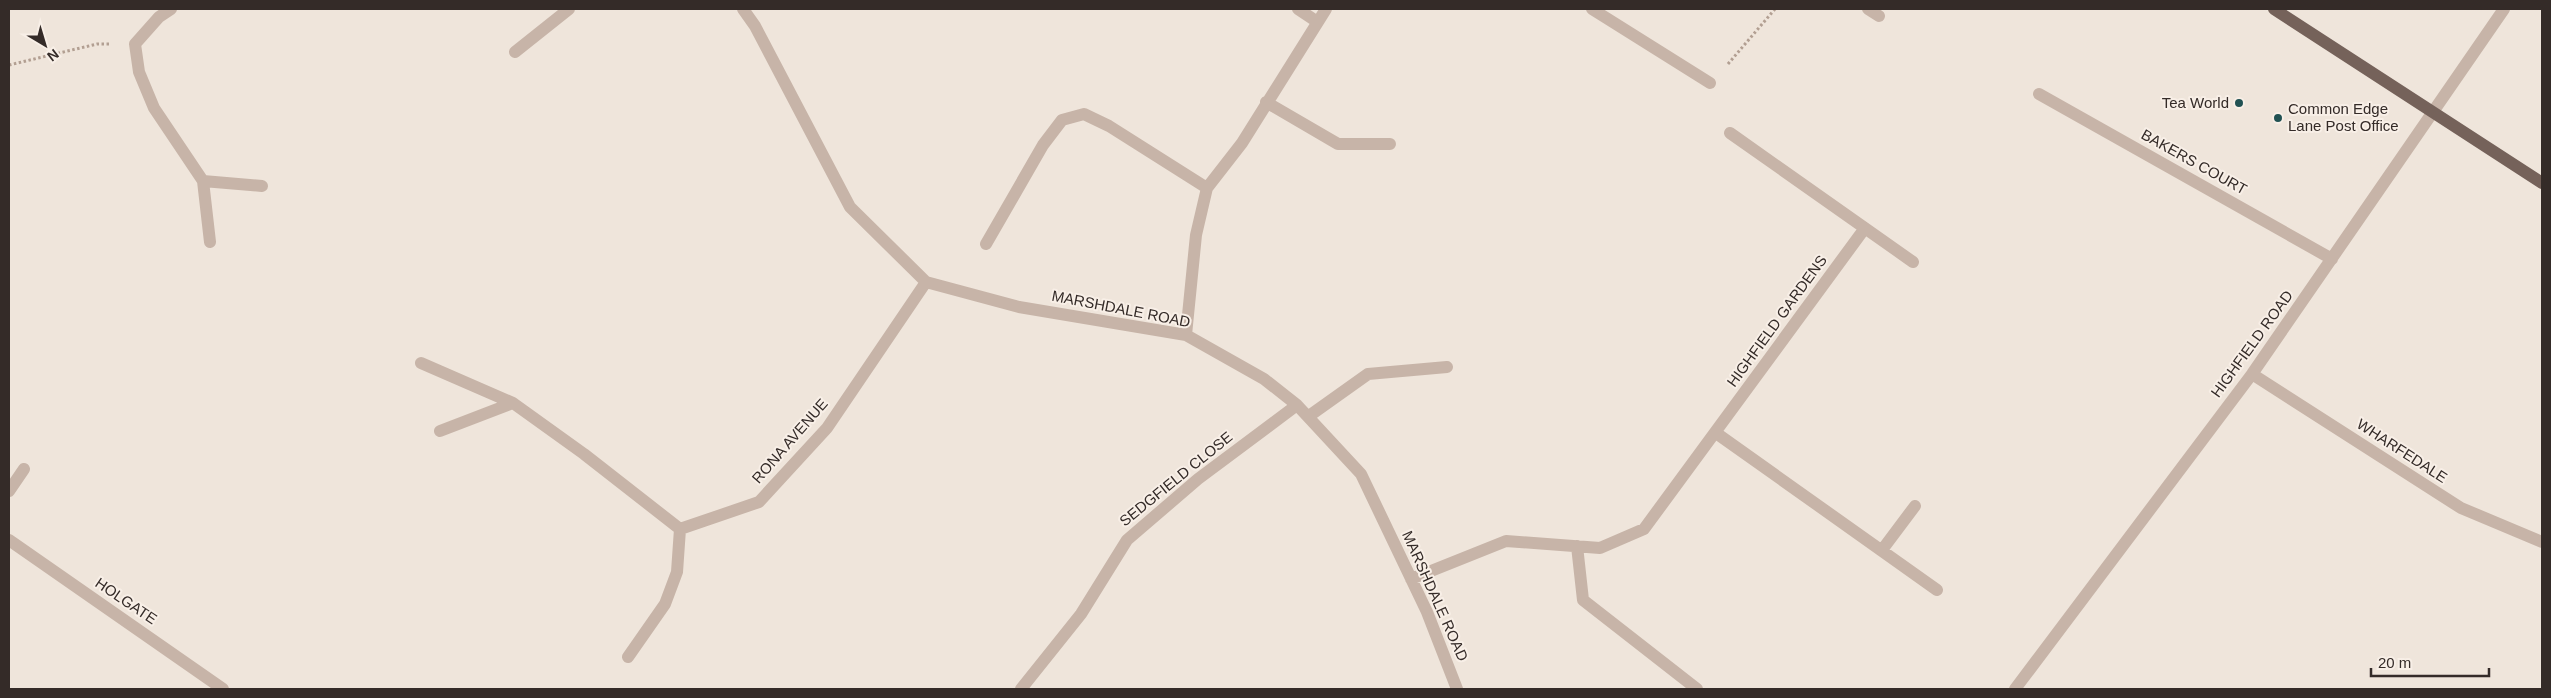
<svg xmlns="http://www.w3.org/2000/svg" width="2551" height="698" font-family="Arial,sans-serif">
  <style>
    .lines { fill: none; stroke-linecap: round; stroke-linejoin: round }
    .path { stroke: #b29f92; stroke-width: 3; stroke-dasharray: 2.5 2.5; stroke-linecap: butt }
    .minor { stroke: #c7b4a8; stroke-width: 12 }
    .major { stroke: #75625a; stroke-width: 12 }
    .poi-dot { fill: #215152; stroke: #f8efe7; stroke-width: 2 }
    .labels { text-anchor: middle; stroke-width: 4; stroke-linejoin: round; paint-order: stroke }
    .poi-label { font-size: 15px; fill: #342b28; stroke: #f8efe7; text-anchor: end }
    .street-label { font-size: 15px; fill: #342b28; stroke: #f8efe7 }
  </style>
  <rect width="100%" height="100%" fill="#efe5db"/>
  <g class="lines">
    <path class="path" d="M 1728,64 L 1775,9
      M 9,65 L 97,44 L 109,44"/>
    <path class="minor" d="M 171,9 L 159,17 L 135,44 L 139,72 L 154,108 L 203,181 L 262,186
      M 743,9 L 755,26 L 850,207 L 926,282 L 1019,307 L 1186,335 L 1264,379 L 1297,405 L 1361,474 L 1427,612 L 1457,689
      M 1298,9 L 1316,21
      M 1592,9 L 1710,83
      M 1868,9 L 1879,16
      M 515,52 L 569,9
      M 2039,94 L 2332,259
      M 1266,102 L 1338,144 L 1390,144
      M 1730,133 L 1913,262
      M 203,181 L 210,242
      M 986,244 L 1043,145 L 1062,120 L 1084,114 L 1109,126 L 1207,188
      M 1186,335 L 1196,235 L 1207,188 L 1242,143 L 1326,9
      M 421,363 L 513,403
      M 2252,374 L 2461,508 L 2542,542
      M 1309,416 L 1368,374 L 1447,367
      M 440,431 L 513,403 L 584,454 L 680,529
      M 1716,433 L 1937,590
      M 9,491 L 24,469
      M 9,540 L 223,689
      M 1577,546 L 1583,600 L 1697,689
      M 1882,550 L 1915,506
      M 1411,579 L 1506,541 L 1600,548 L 1644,529 L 1865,228
      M 628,657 L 665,604 L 677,572 L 680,529 L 759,502 L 827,428 L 926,282
      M 1021,689 L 1081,614 L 1127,540 L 1198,479 L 1297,405
      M 2015,689 L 2252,374 L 2504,9"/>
    <path class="major" d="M 2274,9 L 2542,183"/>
  </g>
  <g class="poi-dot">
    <circle cx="2239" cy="103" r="5"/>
    <circle cx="2278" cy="118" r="5"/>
  </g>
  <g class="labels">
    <g class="poi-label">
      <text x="2229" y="108">Tea World</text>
      <text x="2288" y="114" text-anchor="start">Common Edge<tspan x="2288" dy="17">Lane Post Office</tspan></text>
    </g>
    <g class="street-label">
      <text transform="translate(2194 162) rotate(29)" y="5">BAKERS COURT</text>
      <text transform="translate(1121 309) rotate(11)" y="5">MARSHDALE ROAD</text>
      <text transform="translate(1777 321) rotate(-54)" y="5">HIGHFIELD GARDENS</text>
      <text transform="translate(2252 344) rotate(-54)" y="5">HIGHFIELD ROAD</text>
      <text transform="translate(790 441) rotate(-49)" y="5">RONA AVENUE</text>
      <text transform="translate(2402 451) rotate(33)" y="5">WHARFEDALE</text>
      <text transform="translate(1176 479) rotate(-39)" y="5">SEDGFIELD CLOSE</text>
      <text transform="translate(1435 596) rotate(66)" y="5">MARSHDALE ROAD</text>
      <text transform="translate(126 601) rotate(34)" y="5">HOLGATE</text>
    </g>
  </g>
  <rect width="2551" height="698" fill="none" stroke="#342b28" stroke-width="20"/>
  <g transform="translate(45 45) rotate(142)" stroke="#f8efe7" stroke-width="4" paint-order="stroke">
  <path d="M0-4L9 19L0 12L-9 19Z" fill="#342b28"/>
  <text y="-8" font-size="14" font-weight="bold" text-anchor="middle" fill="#342b28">N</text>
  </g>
  <path d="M2371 668v8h118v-8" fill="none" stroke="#342b28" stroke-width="2.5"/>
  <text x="2378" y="668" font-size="15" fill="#342b28" stroke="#f8efe7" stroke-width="4" paint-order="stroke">20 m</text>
</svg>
